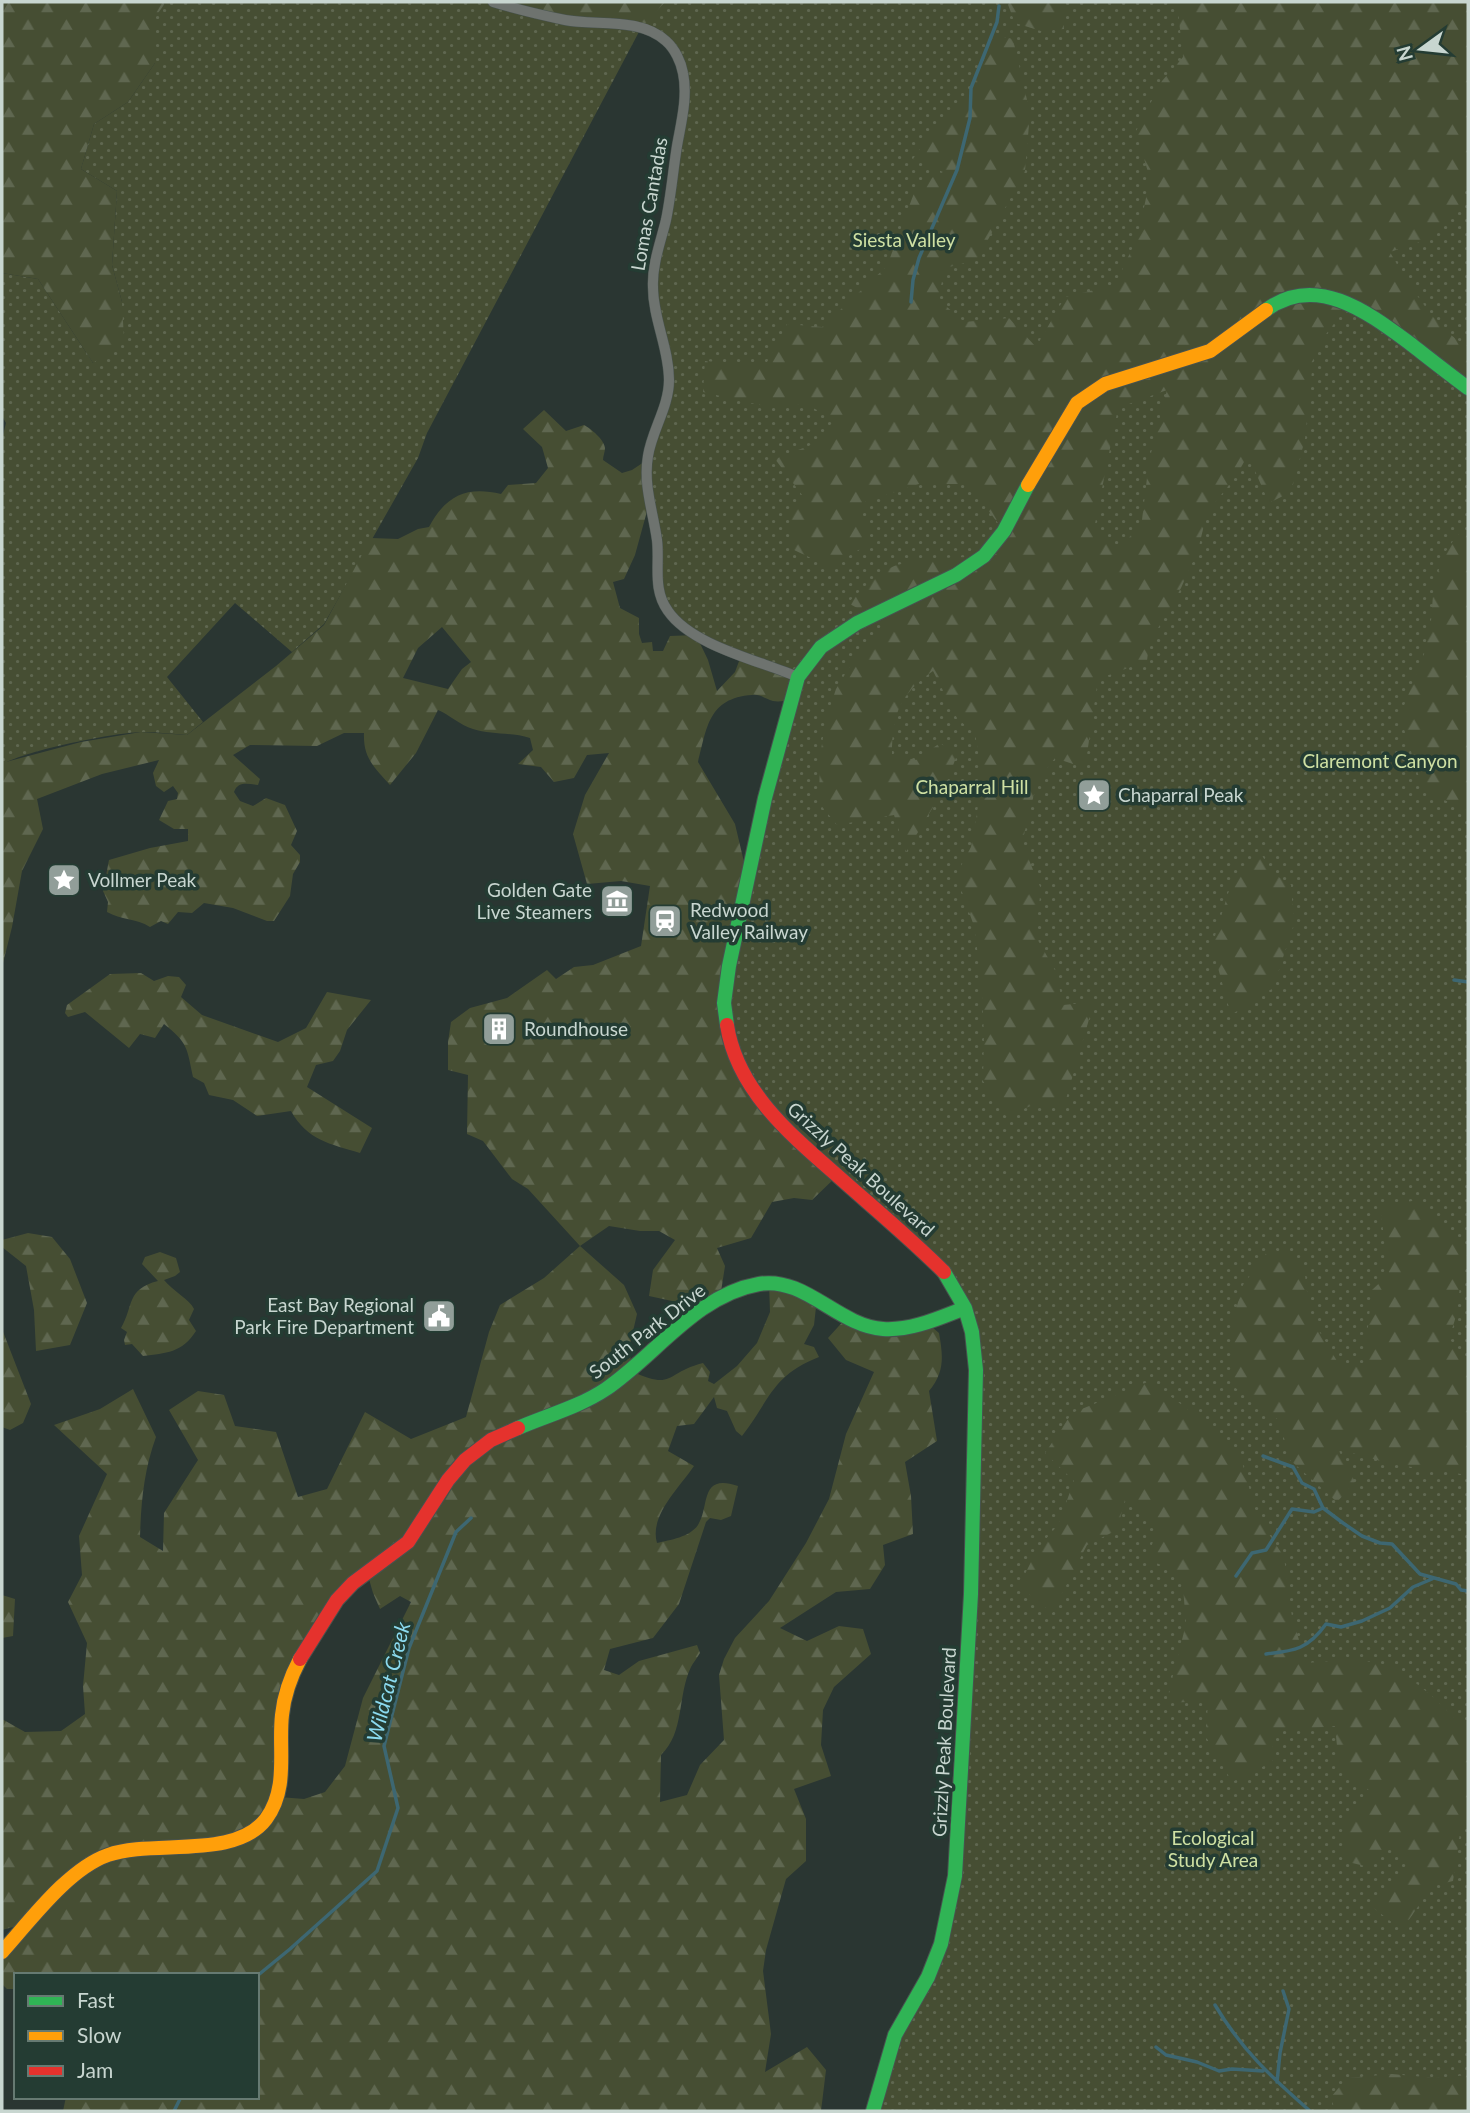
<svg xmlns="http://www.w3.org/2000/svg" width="1470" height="2113" font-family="Lato,sans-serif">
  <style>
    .green { fill: url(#green-dots) }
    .forest { fill: url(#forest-firs); fill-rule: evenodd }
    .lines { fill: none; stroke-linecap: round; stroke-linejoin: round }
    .stream { stroke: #3d6772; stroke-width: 3.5 }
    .street-casing { stroke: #47524e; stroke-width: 11 }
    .fast-casing { stroke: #47524e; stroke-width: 16 }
    .slow-casing { stroke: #47524e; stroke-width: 16 }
    .jam-casing { stroke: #47524e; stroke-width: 16 }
    .street { stroke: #6e736f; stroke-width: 10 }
    .fast { stroke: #30b455; stroke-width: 14 }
    .slow { stroke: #ff9f0a; stroke-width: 14 }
    .jam { stroke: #e5322d; stroke-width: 14 }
    .labels { text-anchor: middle; stroke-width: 7; stroke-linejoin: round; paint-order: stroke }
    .street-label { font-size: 19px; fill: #c8d6d0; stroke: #243c33 }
    .park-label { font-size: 19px; fill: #cfe0a3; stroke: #243c33 }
    .poi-label { font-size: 19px; fill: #c8d6d0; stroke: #243c33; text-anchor: start }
    .water-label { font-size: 21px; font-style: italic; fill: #8bdaef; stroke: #243c33 }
  </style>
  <defs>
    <pattern id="green-dots" width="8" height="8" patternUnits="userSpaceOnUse" patternTransform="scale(1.75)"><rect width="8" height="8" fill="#464e33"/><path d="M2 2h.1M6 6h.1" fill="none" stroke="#5f6750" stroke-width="1.8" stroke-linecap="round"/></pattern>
    <pattern id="forest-firs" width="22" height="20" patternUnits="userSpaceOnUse" patternTransform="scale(1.75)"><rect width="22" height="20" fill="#464e33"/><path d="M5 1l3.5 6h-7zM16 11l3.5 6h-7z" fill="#5f6750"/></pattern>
  </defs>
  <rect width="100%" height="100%" fill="#2a3632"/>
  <path class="green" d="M 166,2 L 1468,2 L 1468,2111 L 874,2111 L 890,2049 L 928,1977 L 955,1876 L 972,1332 L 947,1276 L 796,1139 L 741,1070 L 724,1003 L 798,677 L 696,635 L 667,611 L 646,476 L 669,381 L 653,287 L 685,94 L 674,50 L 641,28 L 427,433 L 418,458 L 324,624 L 292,652 L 235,603 L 167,677 L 203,722 L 187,735 C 172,734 158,732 143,732 C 118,732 21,751 2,765 L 2,439 L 6,423 L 2,416 L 2,273 L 38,279 L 93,363 L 122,302 L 112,265 L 117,191 L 81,169 L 94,124 L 128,102 L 155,63 L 155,16 Z"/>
  <path class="forest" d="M 2,2 L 166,2 L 156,16 L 155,63 L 128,102 L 94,124 L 81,169 L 117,191 L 112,265 L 122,302 L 124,340 L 93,363 L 38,279 L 2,273 Z
    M 493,2 L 665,2 L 641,28 L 594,24 Z
    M 1007,2 L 1063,2 L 1064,29 L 1041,31 L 1015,23 Z
    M 1177,2 L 1468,2 L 1468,174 L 1462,207 L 1426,240 L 1390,252 C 1404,278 1440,335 1468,346 L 1468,388 L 1349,304 L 1314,350 L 1305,439 L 1291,492 L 1269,503 L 1248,455 L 1236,476 L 1207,513 L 1198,550 L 1181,588 L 1149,644 L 1147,661 L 1098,679 L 1085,768 L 1055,758 L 1037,782 L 1022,843 L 1041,889 L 1035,935 L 1056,972 L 1063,1005 L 1094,1002 L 1064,1106 L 1033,1105 L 1006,1116 L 983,1081 L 984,1034 L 981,977 L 974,926 L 956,875 L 971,847 L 980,795 L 981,766 L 975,734 L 957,718 L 933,671 C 900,694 892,714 892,754 L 916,760 L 940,743 L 957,755 L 944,789 L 906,852 L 894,815 L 837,825 L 819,803 L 820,756 L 826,719 L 836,689 L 863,645 L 890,626 L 848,603 C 861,590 874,576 890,568 C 912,557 959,558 984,556 L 1004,531 L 968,484 L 919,484 L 859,504 L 872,542 L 830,567 L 794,550 L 789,515 L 802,495 L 775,459 L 811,445 L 835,420 L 806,404 L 764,406 L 703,392 L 705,361 L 765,366 L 787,324 L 822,327 L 887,266 L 917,185 L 943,172 L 913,159 L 933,130 L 964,104 L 995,35 L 1013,39 L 1030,113 L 1025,171 L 977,260 L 945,268 L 938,299 L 964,322 L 1009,318 L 1036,347 L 1065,297 L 1115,285 L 1138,236 L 1150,179 L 1136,131 L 1162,81 L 1183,57 ZM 1167,390 L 1149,461 L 1142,520 L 1120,550 L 1094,529 L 1118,408 Z
    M 544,410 L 566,431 L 584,425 C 591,429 604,439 605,448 C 605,452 603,456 603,460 L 622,473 L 632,470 L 647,460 L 649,504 L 635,555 L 624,579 L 613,582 L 620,608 L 639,618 L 639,634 L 642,643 L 652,642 L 653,651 L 663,651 L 670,636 L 696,635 L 708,660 L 717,691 L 735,672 L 741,656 L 798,677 L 790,700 C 785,701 778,702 773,701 C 765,699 761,694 752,695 C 708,698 707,728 698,762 L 735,824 L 748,879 L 724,1003 L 741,1070 L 838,1175 L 812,1200 L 794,1198 L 772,1202 L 751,1238 L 717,1248 L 725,1266 L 720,1298 L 686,1304 L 649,1296 L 653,1270 L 675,1240 L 659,1231 L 640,1231 L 609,1226 L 580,1246 L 624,1285 L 637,1314 L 630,1344 L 631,1371 C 675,1391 664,1373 703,1363 L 710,1372 L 708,1381 L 714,1384 L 737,1366 L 757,1343 L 770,1312 L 769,1283 L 794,1286 L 816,1307 L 814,1325 L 804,1344 L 814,1347 L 819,1357 C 772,1375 770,1400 742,1436 L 736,1431 L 727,1411 L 717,1408 L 714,1397 L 694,1424 L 677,1426 L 668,1451 L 694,1466 C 679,1488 649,1516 657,1543 C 670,1540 690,1537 698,1525 C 710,1506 699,1473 738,1486 L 731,1516 L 721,1520 L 710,1518 L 706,1522 L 679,1604 L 653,1638 L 610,1649 L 604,1670 L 619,1675 L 639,1661 L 697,1645 L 700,1653 C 697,1658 693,1663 691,1667 C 677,1696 685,1732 661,1755 L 660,1802 L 687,1795 L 700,1765 L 724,1740 L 719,1675 L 724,1659 L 735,1638 L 769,1601 L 806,1543 L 829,1499 L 846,1434 L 874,1372 L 846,1360 L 828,1338 L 847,1317 L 870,1327 L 927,1323 L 939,1333 C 943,1356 945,1372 929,1391 L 937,1441 L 905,1462 L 911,1496 L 913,1534 L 883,1545 L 885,1565 L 870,1589 L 836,1592 L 780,1628 L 807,1641 L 839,1626 L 863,1629 L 871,1654 L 834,1687 L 823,1710 L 821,1745 L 831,1776 L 794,1789 L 806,1819 L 806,1861 L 786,1879 L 766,1950 L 763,1971 L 771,2034 L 765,2072 L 807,2047 L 826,2070 L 821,2111 L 63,2111 L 66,2097 L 257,2097 L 257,1975 L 16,1975 L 16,1989 L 7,1989 L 2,1984 L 2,1952 L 28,1923 L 2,1930 L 2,1719 L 25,1732 L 61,1731 L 85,1714 L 83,1686 L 87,1643 L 68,1602 L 82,1575 L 79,1536 L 107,1474 L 54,1425 L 100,1409 L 133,1389 L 156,1437 C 144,1470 141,1502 140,1537 L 163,1551 L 164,1513 L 198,1460 L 169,1410 L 198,1391 L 224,1395 L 235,1426 L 276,1432 L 298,1497 L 327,1489 L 365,1412 L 411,1439 L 466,1417 L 489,1332 L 500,1305 L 544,1278 L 580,1246 L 528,1189 L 512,1179 L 483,1141 L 467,1134 L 468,1075 L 448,1070 L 448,1042 L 451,1022 L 470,1008 L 507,998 L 547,970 L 556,979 L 574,967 L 593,965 L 641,946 L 650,886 L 621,881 L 587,884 L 573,834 L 585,795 L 609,753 L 587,755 L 574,778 L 554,782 L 541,767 L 518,764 L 533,750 L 530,738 C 512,732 491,735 473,729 C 460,725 448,714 438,710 L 416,753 L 390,785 C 374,767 363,758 364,733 L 344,733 L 317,746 L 250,745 L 233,755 L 260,779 L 258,785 C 248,784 238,781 234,792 L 240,801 L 253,806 L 266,798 L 285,805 L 297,831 L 291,845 L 300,855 L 300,862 L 293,874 L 290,896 L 274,921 L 267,921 L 233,908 L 204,903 L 192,913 L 178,912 L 168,924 L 161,921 L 150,927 C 136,918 121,920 107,912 L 108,902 L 103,891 L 109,860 L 150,848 L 188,841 L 188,829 L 174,829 L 159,820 L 168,801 L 177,799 L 178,793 L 173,786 L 164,792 L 156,786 L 153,773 L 159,760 L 102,774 L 37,799 L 43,829 L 22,871 L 12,927 L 2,967 L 2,763 L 81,742 L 141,732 L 187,735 L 276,666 L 324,625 L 371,538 L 398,539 L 418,529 L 429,527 C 446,495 467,486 501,494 L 508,485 L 536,483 L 548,468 L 542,447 L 523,429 ZM 442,627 L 471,662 L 462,669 L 448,689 L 403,678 L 418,648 ZM 367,1572 L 373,1593 L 380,1609 L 400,1596 L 411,1602 L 363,1698 L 345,1766 L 325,1792 L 304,1799 L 279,1797 L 284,1696 L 349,1586 Z
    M 1468,530 L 1468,811 L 1423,790 L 1400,716 L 1424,654 L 1431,621 L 1433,595 L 1442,557 L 1457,535 Z
    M 1261,854 L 1273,873 L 1291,885 L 1294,924 L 1273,988 L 1231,1015 L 1212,946 L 1231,884 Z
    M 141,973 L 154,981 L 168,976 L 179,977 L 186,985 L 181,997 L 202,1015 L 278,1042 L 306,1028 L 327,992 L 371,1000 L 347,1030 L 340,1051 L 333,1061 L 316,1065 L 307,1087 L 372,1128 L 360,1153 C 330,1144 307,1140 291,1111 L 257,1116 L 233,1100 L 209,1095 L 204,1083 L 193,1077 C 187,1048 188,1043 164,1024 L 155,1038 L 140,1034 L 129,1048 L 85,1012 L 68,1017 L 65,1013 L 67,1005 L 110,974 Z
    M 1412,1201 L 1435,1216 L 1468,1257 L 1468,1263 L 1460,1285 L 1457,1313 L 1449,1339 L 1468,1359 L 1468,1475 L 1391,1464 L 1338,1449 L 1355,1482 L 1337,1502 L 1289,1459 L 1280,1421 L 1233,1386 L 1234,1316 L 1243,1285 L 1270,1248 L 1292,1257 L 1305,1275 L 1310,1316 L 1340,1366 L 1364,1363 L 1372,1290 L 1389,1274 L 1380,1207 Z
    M 28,1233 L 52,1237 L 70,1259 L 87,1303 L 70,1345 L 36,1351 L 34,1310 L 26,1266 L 2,1247 L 2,1240 Z
    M 160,1252 L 176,1258 L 180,1272 L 175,1276 L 164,1280 C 172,1290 190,1300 194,1309 L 189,1320 L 196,1331 C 182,1353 166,1353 143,1356 L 132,1344 L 125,1345 L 124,1340 L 127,1332 L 121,1328 C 134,1306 126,1289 158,1281 L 142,1264 L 145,1257 Z
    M 2,1329 L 31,1404 L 23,1423 L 10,1430 L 2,1427 Z
    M 1150,1381 L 1198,1417 L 1242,1462 L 1257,1516 L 1284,1557 L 1292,1617 L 1306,1663 L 1357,1659 L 1397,1668 L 1432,1696 L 1468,1731 L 1468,1824 L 1460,1832 L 1453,1881 L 1432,1886 L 1402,1930 L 1372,1907 L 1408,1863 L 1390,1841 L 1369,1867 L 1344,1861 L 1345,1819 L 1370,1791 L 1339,1766 L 1335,1726 L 1273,1732 L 1272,1762 L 1232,1782 L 1206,1737 L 1208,1701 L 1166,1703 L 1186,1624 L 1182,1575 L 1146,1558 L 1157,1533 L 1126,1496 L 1117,1530 L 1087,1545 L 1052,1613 L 1019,1586 L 1038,1548 L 1058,1525 L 1074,1481 L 1045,1453 L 1072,1413 Z
    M 2,1595 L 15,1599 L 13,1636 L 2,1638 Z
    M 1392,2074 L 1435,2078 L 1468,2075 L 1468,2111 L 1335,2111 L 1331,2097 L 1347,2078 Z"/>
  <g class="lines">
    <path class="stream" d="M 911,302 L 913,280 L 919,258 L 957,170 L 970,118 L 971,88 L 997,22 L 999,6
      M 1454,980 L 1468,982
      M 1263,1456 L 1293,1467 L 1302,1483 L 1314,1489 L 1323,1508 L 1343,1523 L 1362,1536 L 1380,1543 L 1392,1544 L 1420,1574 L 1456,1584 L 1461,1590 L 1468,1591
      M 1236,1576 L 1252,1553 L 1266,1550 L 1292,1509 L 1314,1512 L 1323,1508
      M 1266,1654 C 1295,1651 1308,1649 1326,1624 L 1341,1627 L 1362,1621 L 1390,1608 L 1413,1587 L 1432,1579
      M 257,1976 L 290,1949 L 377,1871 L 398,1808 L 384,1746 L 409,1648 L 456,1532 L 471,1518
      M 1215,2005 C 1241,2049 1272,2078 1310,2111
      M 1156,2047 L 1166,2055 L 1197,2062 L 1219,2071 L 1232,2069 L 1263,2071
      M 1277,2082 L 1280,2053 L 1289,2009 L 1283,1991
      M 174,2111 L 181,2097"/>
    <g class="street-casing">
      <path id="street" d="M 493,2 C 516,9 541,15 565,20 C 597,26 640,17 666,41 C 675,49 681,62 683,73 C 688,97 681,123 677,146 C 673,171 671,196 666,220 C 661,241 652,264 653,287 C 653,319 669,348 669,380 C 669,407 652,430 648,456 C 643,485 653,511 657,540 C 660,564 652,589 668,611 C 692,646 761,661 798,677"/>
    </g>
    <g class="fast-casing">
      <path id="fast" d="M 1266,310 C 1317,272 1370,314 1412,345 C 1430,359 1449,374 1468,388
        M 727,1025 L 724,1003 L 729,966 L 765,798 L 798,677 L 821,647 L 857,623 L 956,575 L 984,556 L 1004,531 L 1028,485
        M 518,1428 C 548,1415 579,1407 606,1389 C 656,1355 696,1295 759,1284 C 805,1276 838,1326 883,1329 C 911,1331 939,1318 965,1308
        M 873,2111 L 895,2035 L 928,1977 L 941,1944 L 955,1876 L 971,1594 L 976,1370 L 972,1332 L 965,1308 L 944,1272"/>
    </g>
    <g class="slow-casing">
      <path id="slow" d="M 1028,485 L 1077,403 L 1105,384 L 1210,351 L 1266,310
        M 2,1952 C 30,1921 68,1869 108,1855 C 153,1839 235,1860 266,1819 C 289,1788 278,1749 282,1715 C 284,1695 291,1676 300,1659"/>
    </g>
    <g class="jam-casing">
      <path id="jam" d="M 727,1025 C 737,1091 792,1136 840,1178 C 875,1209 911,1239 944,1272
        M 300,1659 L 337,1600 L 353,1583 L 408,1542 L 448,1480 L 465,1460 L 491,1440 L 518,1428"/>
    </g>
    <use href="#street" class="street"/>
    <use href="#fast" class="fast"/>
    <use href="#slow" class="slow"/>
    <use href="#jam" class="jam"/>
  </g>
  <defs>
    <g id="sight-square" transform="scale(1.75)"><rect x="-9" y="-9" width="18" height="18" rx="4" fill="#919e99" stroke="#243c33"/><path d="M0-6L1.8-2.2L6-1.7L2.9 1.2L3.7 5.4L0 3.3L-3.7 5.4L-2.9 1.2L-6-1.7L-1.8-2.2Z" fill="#fff"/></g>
    <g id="museum-square" transform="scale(1.75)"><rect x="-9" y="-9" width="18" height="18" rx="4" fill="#919e99" stroke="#243c33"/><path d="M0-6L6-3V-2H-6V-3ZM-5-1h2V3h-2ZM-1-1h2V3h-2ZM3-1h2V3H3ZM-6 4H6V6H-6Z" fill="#fff"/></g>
    <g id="station-square" transform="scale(1.75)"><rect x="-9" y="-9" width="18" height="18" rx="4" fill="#919e99" stroke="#243c33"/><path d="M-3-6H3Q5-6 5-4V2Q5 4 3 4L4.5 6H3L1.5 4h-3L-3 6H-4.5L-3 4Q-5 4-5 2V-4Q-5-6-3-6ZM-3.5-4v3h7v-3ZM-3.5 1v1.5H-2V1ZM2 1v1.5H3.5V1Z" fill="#fff"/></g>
    <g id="building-square" transform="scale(1.75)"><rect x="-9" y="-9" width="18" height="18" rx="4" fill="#919e99" stroke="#243c33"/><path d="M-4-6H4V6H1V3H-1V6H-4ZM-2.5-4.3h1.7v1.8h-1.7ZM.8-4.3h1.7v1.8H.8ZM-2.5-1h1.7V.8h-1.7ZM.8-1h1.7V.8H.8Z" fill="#fff"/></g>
    <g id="civic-square" transform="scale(1.75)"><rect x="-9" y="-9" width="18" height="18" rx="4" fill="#919e99" stroke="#243c33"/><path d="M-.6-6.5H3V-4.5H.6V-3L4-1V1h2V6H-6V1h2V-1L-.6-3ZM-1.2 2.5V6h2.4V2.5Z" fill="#fff"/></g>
  </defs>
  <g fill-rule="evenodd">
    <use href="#sight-square" x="1094" y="795"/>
    <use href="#sight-square" x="64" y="880"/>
    <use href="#museum-square" x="617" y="901"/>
    <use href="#station-square" x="665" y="921"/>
    <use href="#building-square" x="499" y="1029"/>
    <use href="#civic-square" x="439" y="1316"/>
  </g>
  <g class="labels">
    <g class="street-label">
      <text transform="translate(649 204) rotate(-80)" y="7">Lomas Cantadas</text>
      <text transform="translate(861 1169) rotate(42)" y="7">Grizzly Peak Boulevard</text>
      <text transform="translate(647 1331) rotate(-38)" y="7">South Park Drive</text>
      <text transform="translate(944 1742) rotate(-87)" y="7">Grizzly Peak Boulevard</text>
    </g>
    <g class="park-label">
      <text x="904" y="247">Siesta Valley</text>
      <text x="1380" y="768">Claremont Canyon</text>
      <text x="972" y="794">Chaparral Hill</text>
      <text x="1213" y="1845">Ecological<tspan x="1213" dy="22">Study Area</tspan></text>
    </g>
    <g class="poi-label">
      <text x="1118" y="802">Chaparral Peak</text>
      <text x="88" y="887">Vollmer Peak</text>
      <text x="592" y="897" text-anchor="end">Golden Gate<tspan x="592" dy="22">Live Steamers</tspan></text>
      <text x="690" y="917">Redwood<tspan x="690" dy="22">Valley Railway</tspan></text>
      <text x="524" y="1036">Roundhouse</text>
      <text x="414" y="1312" text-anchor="end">East Bay Regional<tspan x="414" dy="22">Park Fire Department</tspan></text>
    </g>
    <g class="water-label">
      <text transform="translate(389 1682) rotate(-76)" y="7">Wildcat Creek</text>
    </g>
  </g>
  <rect width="1470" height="2113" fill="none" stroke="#c8d6d0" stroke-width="7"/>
  <rect x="14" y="1973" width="245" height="126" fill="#243c33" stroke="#667a72" stroke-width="2"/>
  <rect x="28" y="1996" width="35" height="10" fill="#30b455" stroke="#667a72" stroke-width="2"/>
  <text x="77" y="2008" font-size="21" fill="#c8d6d0">Fast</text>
  <rect x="28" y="2031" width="35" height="10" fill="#ff9f0a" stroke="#667a72" stroke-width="2"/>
  <text x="77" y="2043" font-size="21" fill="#c8d6d0">Slow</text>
  <rect x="28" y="2066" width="35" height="10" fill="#e5322d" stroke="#667a72" stroke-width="2"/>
  <text x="77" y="2078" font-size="21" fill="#c8d6d0">Jam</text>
  <g transform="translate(1421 49) rotate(255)" stroke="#243c33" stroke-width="5" paint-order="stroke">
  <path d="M0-5L12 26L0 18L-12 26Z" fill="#c8d6d0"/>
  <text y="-10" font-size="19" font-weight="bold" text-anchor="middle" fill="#c8d6d0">N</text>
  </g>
</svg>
